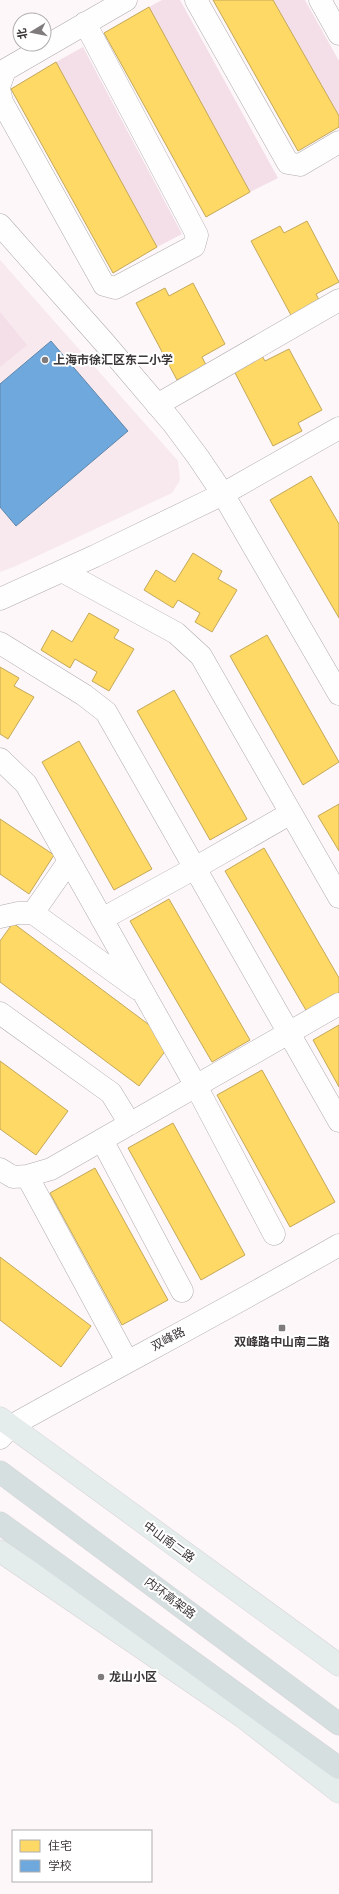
<svg xmlns="http://www.w3.org/2000/svg" width="339" height="1894" font-family="'Roboto Condensed','Noto Sans SC',sans-serif">
  <style>
    .built { fill: #f7e9ee }
    .green { fill: #f4dee7 }
    .homes { fill: #ffd966; stroke: #c4a858 }
    .schools { fill: #6fa8dc; stroke: #5f86ab }
    .lines { fill: none; stroke-linecap: round; stroke-linejoin: round }
    .minor-casing { stroke: #afabac; stroke-width: 23 }
    .major-casing { stroke: #d7d4d6; stroke-width: 23 }
    .highway-casing { stroke: #d7d4d6; stroke-width: 23 }
    .minor { stroke: #fffefe; stroke-width: 22 }
    .major { stroke: #e5ecec; stroke-width: 22 }
    .highway { stroke: #d5dfe0; stroke-width: 22 }
    .poi-dot { fill: #7f7a7c; stroke: #fff; stroke-width: 1.5 }
    .labels { text-anchor: middle; stroke-width: 4; stroke-linejoin: round; paint-order: stroke }
    .poi-label { font-size: 12px; font-weight: bold; fill: #3b3638; stroke: #fff; text-anchor: start }
    .street-label { font-size: 12px; fill: #3b3638; stroke: #fff }
  </style>
  <rect width="100%" height="100%" fill="#fdf7fa"/>
  <path class="built" d="M 0,260 L 178,461 L 180,480 L 172,493 L 16,566 L 0,572 Z"/>
  <path class="green" d="M 162,0 L 180,0 L 278,178 L 250,192 L 149,7 Z
    M 273,0 L 305,0 L 339,61 L 339,116 Z
    M 83,47 L 182,234 L 157,247 L 56,62 Z
    M 0,312 L 27,345 L 0,367 Z"/>
  <path class="homes" d="M 213,0 L 273,0 L 339,116 L 339,127 L 298,151 Z
    M 149,7 L 250,192 L 206,217 L 104,33 Z
    M 56,62 L 157,247 L 113,273 L 11,89 Z
    M 307,221 L 339,282 L 316,294 L 320,302 L 292,317 L 251,241 L 280,226 L 284,233 Z
    M 193,283 L 225,344 L 202,357 L 206,365 L 177,380 L 136,303 L 165,288 L 169,296 Z
    M 289,349 L 322,410 L 298,423 L 302,431 L 273,446 L 233,369 L 261,354 L 265,361 Z
    M 311,476 L 339,524 L 339,618 L 270,500 Z
    M 193,553 L 222,571 L 218,579 L 237,590 L 212,632 L 195,622 L 200,613 L 178,600 L 173,608 L 144,590 L 156,570 L 175,582 Z
    M 89,613 L 119,630 L 114,638 L 134,649 L 109,691 L 92,681 L 97,672 L 75,659 L 70,668 L 41,650 L 52,630 L 72,642 Z
    M 267,635 L 339,762 L 303,785 L 230,656 Z
    M 0,667 L 19,678 L 14,686 L 34,697 L 8,739 L 0,734 Z
    M 174,690 L 247,819 L 210,840 L 137,711 Z
    M 79,741 L 152,869 L 114,890 L 42,762 Z
    M 339,804 L 339,851 L 318,816 Z
    M 0,819 L 54,855 L 29,894 L 0,874 Z
    M 264,848 L 339,978 L 339,993 L 307,1012 L 225,871 Z
    M 169,899 L 250,1040 L 212,1062 L 130,921 Z
    M 13,923 L 172,1042 L 139,1086 L 0,982 L 0,941 Z
    M 339,1025 L 339,1087 L 313,1040 Z
    M 0,1061 L 68,1111 L 36,1155 L 0,1129 Z
    M 262,1070 L 335,1202 L 290,1227 L 217,1095 Z
    M 173,1123 L 245,1255 L 201,1280 L 128,1148 Z
    M 95,1168 L 168,1300 L 122,1325 L 50,1193 Z
    M 0,1257 L 91,1326 L 61,1367 L 0,1320 Z"/>
  <path class="schools" d="M 51,341 L 128,431 L 16,526 L 0,507 L 0,384 Z"/>
  <g class="lines">
    <g class="minor-casing">
      <path id="minor" d="M 196,0 L 288,163 L 300,165 L 339,142
        M 320,0 L 339,34
        M 0,84 L 5,70 L 126,0
        M 0,93 L 2,102 L 104,285 L 115,288 L 194,246 L 197,235 L 85,23
        M 0,225 L 103,341 L 172,422 L 198,457 L 223,494 L 339,694
        M 157,405 L 339,300
        M 62,571 L 176,633 L 201,656 L 339,897
        M 0,599 L 95,556 L 223,494 L 339,428
        M 0,643 L 84,695 L 106,712 L 339,1121
        M 0,759 L 26,784 L 196,1086 L 274,1234
        M 33,913 L 69,861
        M 0,917 L 18,913 L 33,913 L 138,989
        M 102,919 L 195,868 L 291,813
        M 0,1013 L 111,1093 L 130,1124
        M 102,1140 L 182,1291
        M 0,1169 L 13,1177 L 27,1176 L 51,1169 L 339,1004
        M 27,1176 L 127,1361
        M 0,1438 L 11,1426 C 120,1365 231,1307 339,1245"/>
    </g>
    <g class="major-casing">
      <path id="major" d="M 0,1418 L 339,1665
        M 0,1551 L 243,1717 L 339,1792"/>
    </g>
    <g class="highway-casing">
      <path id="highway" d="M 0,1472 L 339,1724
        M 0,1523 L 339,1768"/>
    </g>
    <use href="#minor" class="minor"/>
    <use href="#major" class="major"/>
    <use href="#highway" class="highway"/>
  </g>
  <g class="poi-dot">
    <circle cx="45" cy="360" r="4"/>
    <rect x="278" y="1324" width="8" height="8" rx="2"/>
    <circle cx="101" cy="1677" r="4"/>
  </g>
  <g class="labels">
    <g class="poi-label">
      <text x="53" y="364">上海市徐汇区东二小学</text>
      <text x="282" y="1346" text-anchor="middle">双峰路中山南二路</text>
      <text x="109" y="1681">龙山小区</text>
    </g>
    <g class="street-label">
      <text transform="translate(168 1339) rotate(-28)" y="4">双峰路</text>
      <text transform="translate(169 1542) rotate(36)" y="4">中山南二路</text>
      <text transform="translate(170 1598) rotate(37)" y="4">内环高架路</text>
    </g>
  </g>
  <rect x="12" y="1830" width="140" height="52" fill="#ffffff" stroke="#b1afaf"/>
  <rect x="20" y="1840" width="20" height="12" fill="#ffd966" stroke="#b1afaf"/>
  <text x="48" y="1850" font-size="12" fill="#3b3638">住宅</text>
  <rect x="20" y="1860" width="20" height="12" fill="#6fa8dc" stroke="#b1afaf"/>
  <text x="48" y="1870" font-size="12" fill="#3b3638">学校</text>
  <g transform="translate(32 32) rotate(260)"><circle r="19" fill="#ffffff" stroke="#b1afaf"/>
  <path d="M0-3L7 15L0 10L-7 15Z" fill="#7f7a7c"/>
  <text y="-6" font-size="11" font-weight="bold" text-anchor="middle" fill="#3b3638">北</text>
  </g>
</svg>
